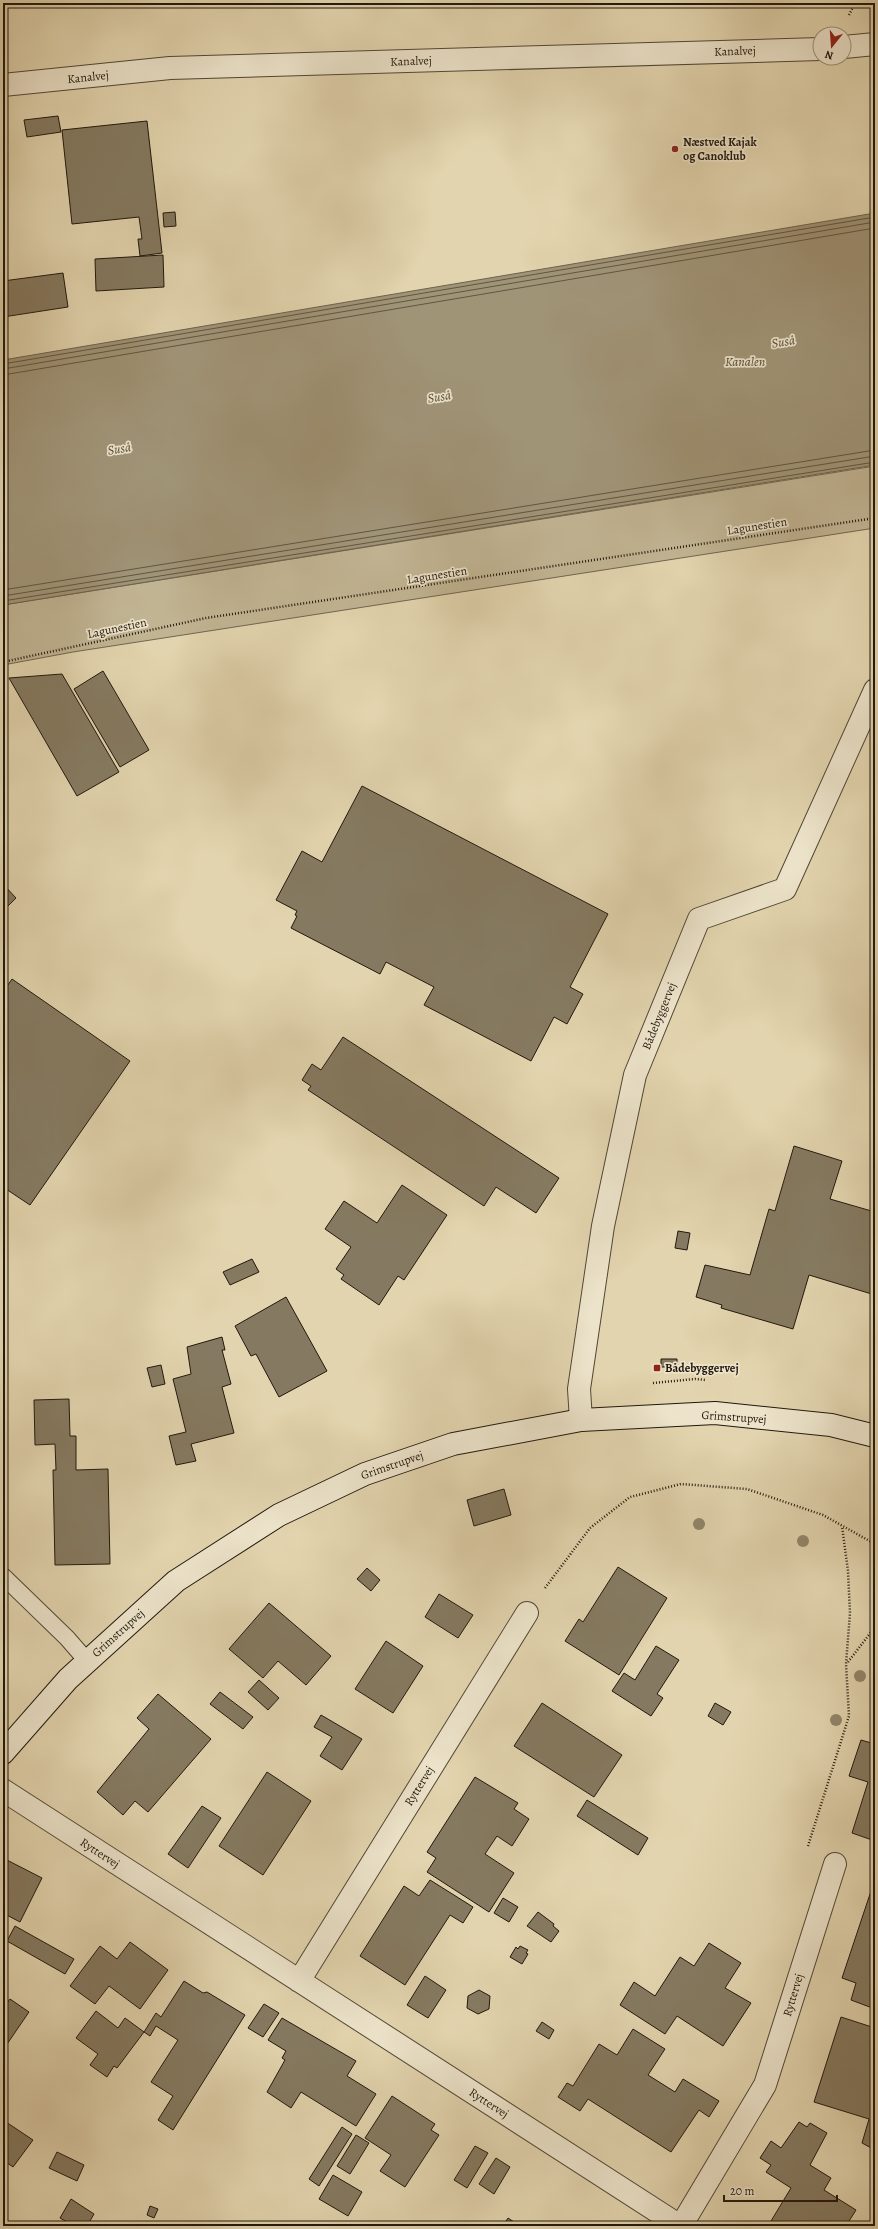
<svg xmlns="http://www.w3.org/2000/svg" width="878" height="2229" font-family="Alegreya,serif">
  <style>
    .green { fill: #c1b493; stroke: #716650 }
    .water { fill: #a09477; stroke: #6d624d }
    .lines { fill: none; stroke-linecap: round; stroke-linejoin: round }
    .shore { stroke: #605642; stroke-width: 1 }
    .building { fill: #857a61; stroke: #21180d }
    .lane-casing { stroke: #514735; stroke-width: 18 }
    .street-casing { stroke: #514735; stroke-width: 24 }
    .secondary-casing { stroke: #21180d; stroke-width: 24 }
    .path { stroke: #21180d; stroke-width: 2.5; stroke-dasharray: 1 2; stroke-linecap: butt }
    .lane { stroke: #ece3ca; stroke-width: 16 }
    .street { stroke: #ece3ca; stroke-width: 22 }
    .secondary { stroke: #ece3ca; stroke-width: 22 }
    .tree { fill: #92866b }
    .poi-dot { fill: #8f2418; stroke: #ece3ca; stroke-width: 1.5 }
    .labels { text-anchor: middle; stroke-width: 3.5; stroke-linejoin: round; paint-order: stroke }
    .street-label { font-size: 12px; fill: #21180d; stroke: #ece3ca }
    .poi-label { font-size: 12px; font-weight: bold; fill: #21180d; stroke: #ece3ca; text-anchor: start }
    .water-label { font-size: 13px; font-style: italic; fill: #544a37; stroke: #ece3ca }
  </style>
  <rect width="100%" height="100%" fill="#e2d4ae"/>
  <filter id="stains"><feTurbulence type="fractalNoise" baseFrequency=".005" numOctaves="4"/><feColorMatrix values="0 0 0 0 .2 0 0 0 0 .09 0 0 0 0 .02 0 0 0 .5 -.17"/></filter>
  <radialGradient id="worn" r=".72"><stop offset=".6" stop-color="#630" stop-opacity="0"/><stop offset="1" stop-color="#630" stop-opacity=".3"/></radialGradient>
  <path class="green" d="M 875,466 L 875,528 L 73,652 L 3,665 L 3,605 Z"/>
  <path class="water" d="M 875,213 L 875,465 L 3,605 L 3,360 Z"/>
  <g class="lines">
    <path class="shore" d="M 3,364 L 875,217
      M 3,369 L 875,222
      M 3,375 L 875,228
      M 3,590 L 875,450
      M 3,596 L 875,456
      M 3,601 L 875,462"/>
  </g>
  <path class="building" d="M 58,116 L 61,132 L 27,137 L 24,120 Z
    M 147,121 L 162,253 L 140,256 L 138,239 L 142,239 L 139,217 L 72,224 L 62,130 Z
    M 175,212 L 176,226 L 164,227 L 163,213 Z
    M 163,255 L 164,287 L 96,291 L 95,259 Z
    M 63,273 L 68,307 L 3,317 L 3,281 Z
    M 103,671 L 149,750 L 120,767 L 74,689 Z
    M 62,674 L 119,772 L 77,796 L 9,678 Z
    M 362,786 L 608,914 L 570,987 L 583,994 L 567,1024 L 554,1017 L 531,1061 L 424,1005 L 434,987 L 386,962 L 380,974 L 291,928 L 297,916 L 295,915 L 297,911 L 276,900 L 302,851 L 322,862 Z
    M 3,884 L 16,898 L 3,911 Z
    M 12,979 L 130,1061 L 30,1205 L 3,1187 L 3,992 Z
    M 343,1037 L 559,1178 L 536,1213 L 496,1187 L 484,1206 L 308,1090 L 311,1086 L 302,1080 L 312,1064 L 321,1070 Z
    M 794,1146 L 842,1161 L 830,1199 L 875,1212 L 875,1295 L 809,1275 L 793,1329 L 721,1308 L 722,1305 L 696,1297 L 705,1265 L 750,1275 L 769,1209 L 775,1211 Z
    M 402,1185 L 447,1215 L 404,1280 L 398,1276 L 379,1305 L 341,1279 L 344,1275 L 336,1269 L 351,1247 L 325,1229 L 344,1201 L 377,1223 Z
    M 678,1231 L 690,1233 L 687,1250 L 675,1248 Z
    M 252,1259 L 259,1272 L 230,1285 L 223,1272 Z
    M 286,1297 L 327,1371 L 279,1397 L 256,1354 L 251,1356 L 235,1326 Z
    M 222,1337 L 225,1350 L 222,1350 L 231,1384 L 222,1387 L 234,1433 L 191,1444 L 196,1461 L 176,1465 L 169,1436 L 186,1432 L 173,1379 L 191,1374 L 187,1347 Z
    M 661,1359 L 677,1359 L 677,1367 L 661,1367 Z
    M 161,1365 L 165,1384 L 152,1387 L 147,1368 Z
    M 69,1399 L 70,1436 L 76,1436 L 76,1470 L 108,1469 L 110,1564 L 55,1565 L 53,1470 L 56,1470 L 55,1444 L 35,1445 L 34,1400 Z
    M 504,1489 L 511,1515 L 474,1526 L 467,1500 Z
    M 618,1567 L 667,1598 L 619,1675 L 565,1641 L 579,1619 L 583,1622 Z
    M 367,1568 L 380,1580 L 371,1591 L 357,1579 Z
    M 439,1594 L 473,1615 L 458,1638 L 425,1617 Z
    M 269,1603 L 331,1656 L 306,1685 L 278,1661 L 263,1678 L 229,1649 Z
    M 386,1641 L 423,1666 L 393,1713 L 355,1689 Z
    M 656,1646 L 679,1660 L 657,1694 L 663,1698 L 651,1716 L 612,1691 L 624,1673 L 635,1680 Z
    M 259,1680 L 279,1698 L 268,1710 L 248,1692 Z
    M 220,1692 L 253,1717 L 243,1729 L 210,1704 Z
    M 158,1694 L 211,1739 L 148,1812 L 135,1801 L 123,1815 L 97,1792 L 149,1729 L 137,1718 Z
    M 542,1703 L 622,1755 L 594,1797 L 514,1746 Z
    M 715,1703 L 731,1712 L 723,1725 L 708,1716 Z
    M 321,1715 L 362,1739 L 342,1770 L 320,1756 L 332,1737 L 314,1727 Z
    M 861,1740 L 875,1744 L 875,1841 L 852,1833 L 868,1782 L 849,1776 Z
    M 267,1772 L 311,1801 L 263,1875 L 219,1846 Z
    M 475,1777 L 518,1803 L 514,1809 L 529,1819 L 512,1846 L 497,1836 L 485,1854 L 514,1873 L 489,1912 L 427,1872 L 436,1858 L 427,1852 Z
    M 587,1800 L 648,1838 L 638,1855 L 577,1816 Z
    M 202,1806 L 221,1818 L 188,1868 L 168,1854 Z
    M 3,1858 L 42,1878 L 20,1922 L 3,1913 Z
    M 875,1879 L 875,2009 L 851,2000 L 856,1983 L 842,1978 Z
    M 430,1880 L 473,1907 L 463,1923 L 450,1915 L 405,1985 L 360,1956 L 404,1886 L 419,1896 Z
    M 503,1898 L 518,1907 L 509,1922 L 494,1913 Z
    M 538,1912 L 554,1924 L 553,1926 L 559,1931 L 551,1942 L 527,1926 Z
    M 15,1926 L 74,1959 L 65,1974 L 7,1941 Z
    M 130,1942 L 168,1970 L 140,2009 L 109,1986 L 95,2004 L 70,1986 L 100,1946 L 117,1959 Z
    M 709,1943 L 741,1963 L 725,1988 L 751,2003 L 723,2046 L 677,2016 L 665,2034 L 620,2005 L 634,1982 L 655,1996 L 680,1957 L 694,1966 Z
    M 520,1946 L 528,1950 L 526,1953 L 528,1954 L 522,1964 L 510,1957 L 516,1947 L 518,1949 Z
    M 425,1976 L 446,1990 L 428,2018 L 407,2005 Z
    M 184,1981 L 203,1993 L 207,1992 L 245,2015 L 173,2130 L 158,2120 L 173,2096 L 151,2082 L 178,2040 L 156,2026 L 150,2036 L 144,2032 L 156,2013 L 161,2017 Z
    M 479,1990 L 490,1996 L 489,2009 L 478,2014 L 467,2008 L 468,1996 Z
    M 10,1999 L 29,2012 L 3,2050 L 3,2009 Z
    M 264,2004 L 279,2013 L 263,2037 L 248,2028 Z
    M 96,2011 L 118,2028 L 125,2018 L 144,2032 L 117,2068 L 114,2066 L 107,2077 L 90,2065 L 98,2054 L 76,2038 Z
    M 841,2017 L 875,2028 L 875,2150 L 862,2143 L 869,2119 L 814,2102 Z
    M 282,2018 L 356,2061 L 347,2076 L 376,2094 L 356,2126 L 301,2092 L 291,2108 L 267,2092 L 285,2060 L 282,2058 L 286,2051 L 268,2040 Z
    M 542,2022 L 554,2030 L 549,2039 L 536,2031 Z
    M 633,2029 L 665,2049 L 648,2075 L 675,2092 L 683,2079 L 719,2101 L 709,2117 L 699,2110 L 671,2152 L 588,2099 L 580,2111 L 558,2097 L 567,2083 L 573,2086 L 599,2044 L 617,2055 Z
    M 392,2096 L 435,2124 L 431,2130 L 439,2135 L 405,2187 L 380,2171 L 391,2155 L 365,2138 Z
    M 3,2120 L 33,2140 L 13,2167 L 3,2160 Z
    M 799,2122 L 807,2127 L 810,2123 L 827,2133 L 810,2165 L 831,2178 L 824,2190 L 856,2210 L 846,2226 L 779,2226 L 771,2221 L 791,2188 L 766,2172 L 771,2165 L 760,2158 L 771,2141 L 781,2148 Z
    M 342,2127 L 352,2134 L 319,2186 L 309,2179 Z
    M 356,2135 L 369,2143 L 350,2174 L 337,2166 Z
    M 475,2146 L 488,2153 L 467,2188 L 454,2180 Z
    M 57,2152 L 84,2165 L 77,2181 L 49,2168 Z
    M 496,2158 L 510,2167 L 494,2194 L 479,2184 Z
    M 333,2175 L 362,2192 L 348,2216 L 319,2199 Z
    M 71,2199 L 94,2214 L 87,2226 L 74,2226 L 60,2218 Z
    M 150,2206 L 158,2209 L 154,2218 L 147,2215 Z
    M 508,2218 L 520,2226 L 503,2226 Z"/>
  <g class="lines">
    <g class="lane-casing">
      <path id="lane" d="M 3,1576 L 67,1638 L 87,1661"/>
    </g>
    <g class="street-casing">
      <path id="street" d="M 844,47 L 875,44
        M 3,85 L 170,68 L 820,49
        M 581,1420 L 579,1389 L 603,1226 L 635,1075 L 699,919 L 785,889 L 875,690
        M 3,1790 L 680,2226
        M 299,1981 L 527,1613
        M 681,2226 L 765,2085 L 835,1864"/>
    </g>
    <g class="secondary-casing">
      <path id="secondary" d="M 3,1753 L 68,1679 L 176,1581 L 279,1515 L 365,1474 L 453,1444 L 581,1420 L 715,1413 L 831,1425 L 875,1436"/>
    </g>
    <path class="path" d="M 849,15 L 855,3
      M 3,662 L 206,618 L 875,518
      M 653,1383 L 695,1379 L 706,1380
      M 545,1588 L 590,1528 L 630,1497 L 681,1484 L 747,1489 L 823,1515 L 875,1544
      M 848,1662 L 875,1627
      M 808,1846 L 849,1716 L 846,1664 L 850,1613 L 848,1571 L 842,1526"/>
    <use href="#lane" class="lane"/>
    <use href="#street" class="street"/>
    <use href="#secondary" class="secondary"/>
  </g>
  <g class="tree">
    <circle cx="699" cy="1524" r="6"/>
    <circle cx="803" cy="1541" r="6"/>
    <circle cx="860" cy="1676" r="6"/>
    <circle cx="836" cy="1720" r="6"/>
  </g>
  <g class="poi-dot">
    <circle cx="675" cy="149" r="4"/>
    <rect x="653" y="1364" width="8" height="8" rx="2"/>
  </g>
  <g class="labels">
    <g class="street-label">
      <text transform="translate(735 51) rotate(-2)" y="4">Kanalvej</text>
      <text transform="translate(411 61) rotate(-2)" y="4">Kanalvej</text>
      <text transform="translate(88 77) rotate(-6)" y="4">Kanalvej</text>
      <text transform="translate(757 526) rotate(-9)" y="4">Lagunestien</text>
      <text transform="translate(437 575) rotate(-9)" y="4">Lagunestien</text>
      <text transform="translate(117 628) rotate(-12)" y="4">Lagunestien</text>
      <text transform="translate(659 1016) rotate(-68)" y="4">Bådebyggervej</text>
      <text transform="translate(734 1417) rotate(4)" y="4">Grimstrupvej</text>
      <text transform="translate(392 1465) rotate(-19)" y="4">Grimstrupvej</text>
      <text transform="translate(118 1633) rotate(-42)" y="4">Grimstrupvej</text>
      <text transform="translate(419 1786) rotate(-58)" y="4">Ryttervej</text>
      <text transform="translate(100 1853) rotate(33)" y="4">Ryttervej</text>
      <text transform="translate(793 1995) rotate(-73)" y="4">Ryttervej</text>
      <text transform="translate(489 2103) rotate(33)" y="4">Ryttervej</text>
    </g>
    <g class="poi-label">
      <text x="683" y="146">Næstved Kajak<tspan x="683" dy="14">og Canoklub</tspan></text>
      <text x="665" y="1372">Bådebyggervej</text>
    </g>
    <g class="water-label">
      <text transform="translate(783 341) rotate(-9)" y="5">Suså</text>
      <text x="745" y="366">Kanalen</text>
      <text transform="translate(439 396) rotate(-9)" y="5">Suså</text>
      <text transform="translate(119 448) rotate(-9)" y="5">Suså</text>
    </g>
  </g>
  <rect width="878" height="2229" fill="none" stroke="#e2d4ae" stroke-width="16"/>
  <rect x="4" y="4" width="870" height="2221" fill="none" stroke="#21180d" stroke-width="2"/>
  <rect x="8" y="8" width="862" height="2213" fill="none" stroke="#21180d"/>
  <g transform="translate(832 46) rotate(197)"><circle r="19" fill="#ece3ca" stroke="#9b927e"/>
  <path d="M0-3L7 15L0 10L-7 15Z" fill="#8f2418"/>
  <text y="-6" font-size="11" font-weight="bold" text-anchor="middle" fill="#21180d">N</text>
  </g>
  <path d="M724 2195v6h113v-6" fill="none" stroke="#21180d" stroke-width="2"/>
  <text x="730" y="2195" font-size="12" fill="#21180d" stroke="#ece3ca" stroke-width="3" paint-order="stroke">20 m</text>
  <rect width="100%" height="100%" filter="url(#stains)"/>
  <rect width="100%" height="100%" fill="url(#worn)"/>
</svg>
